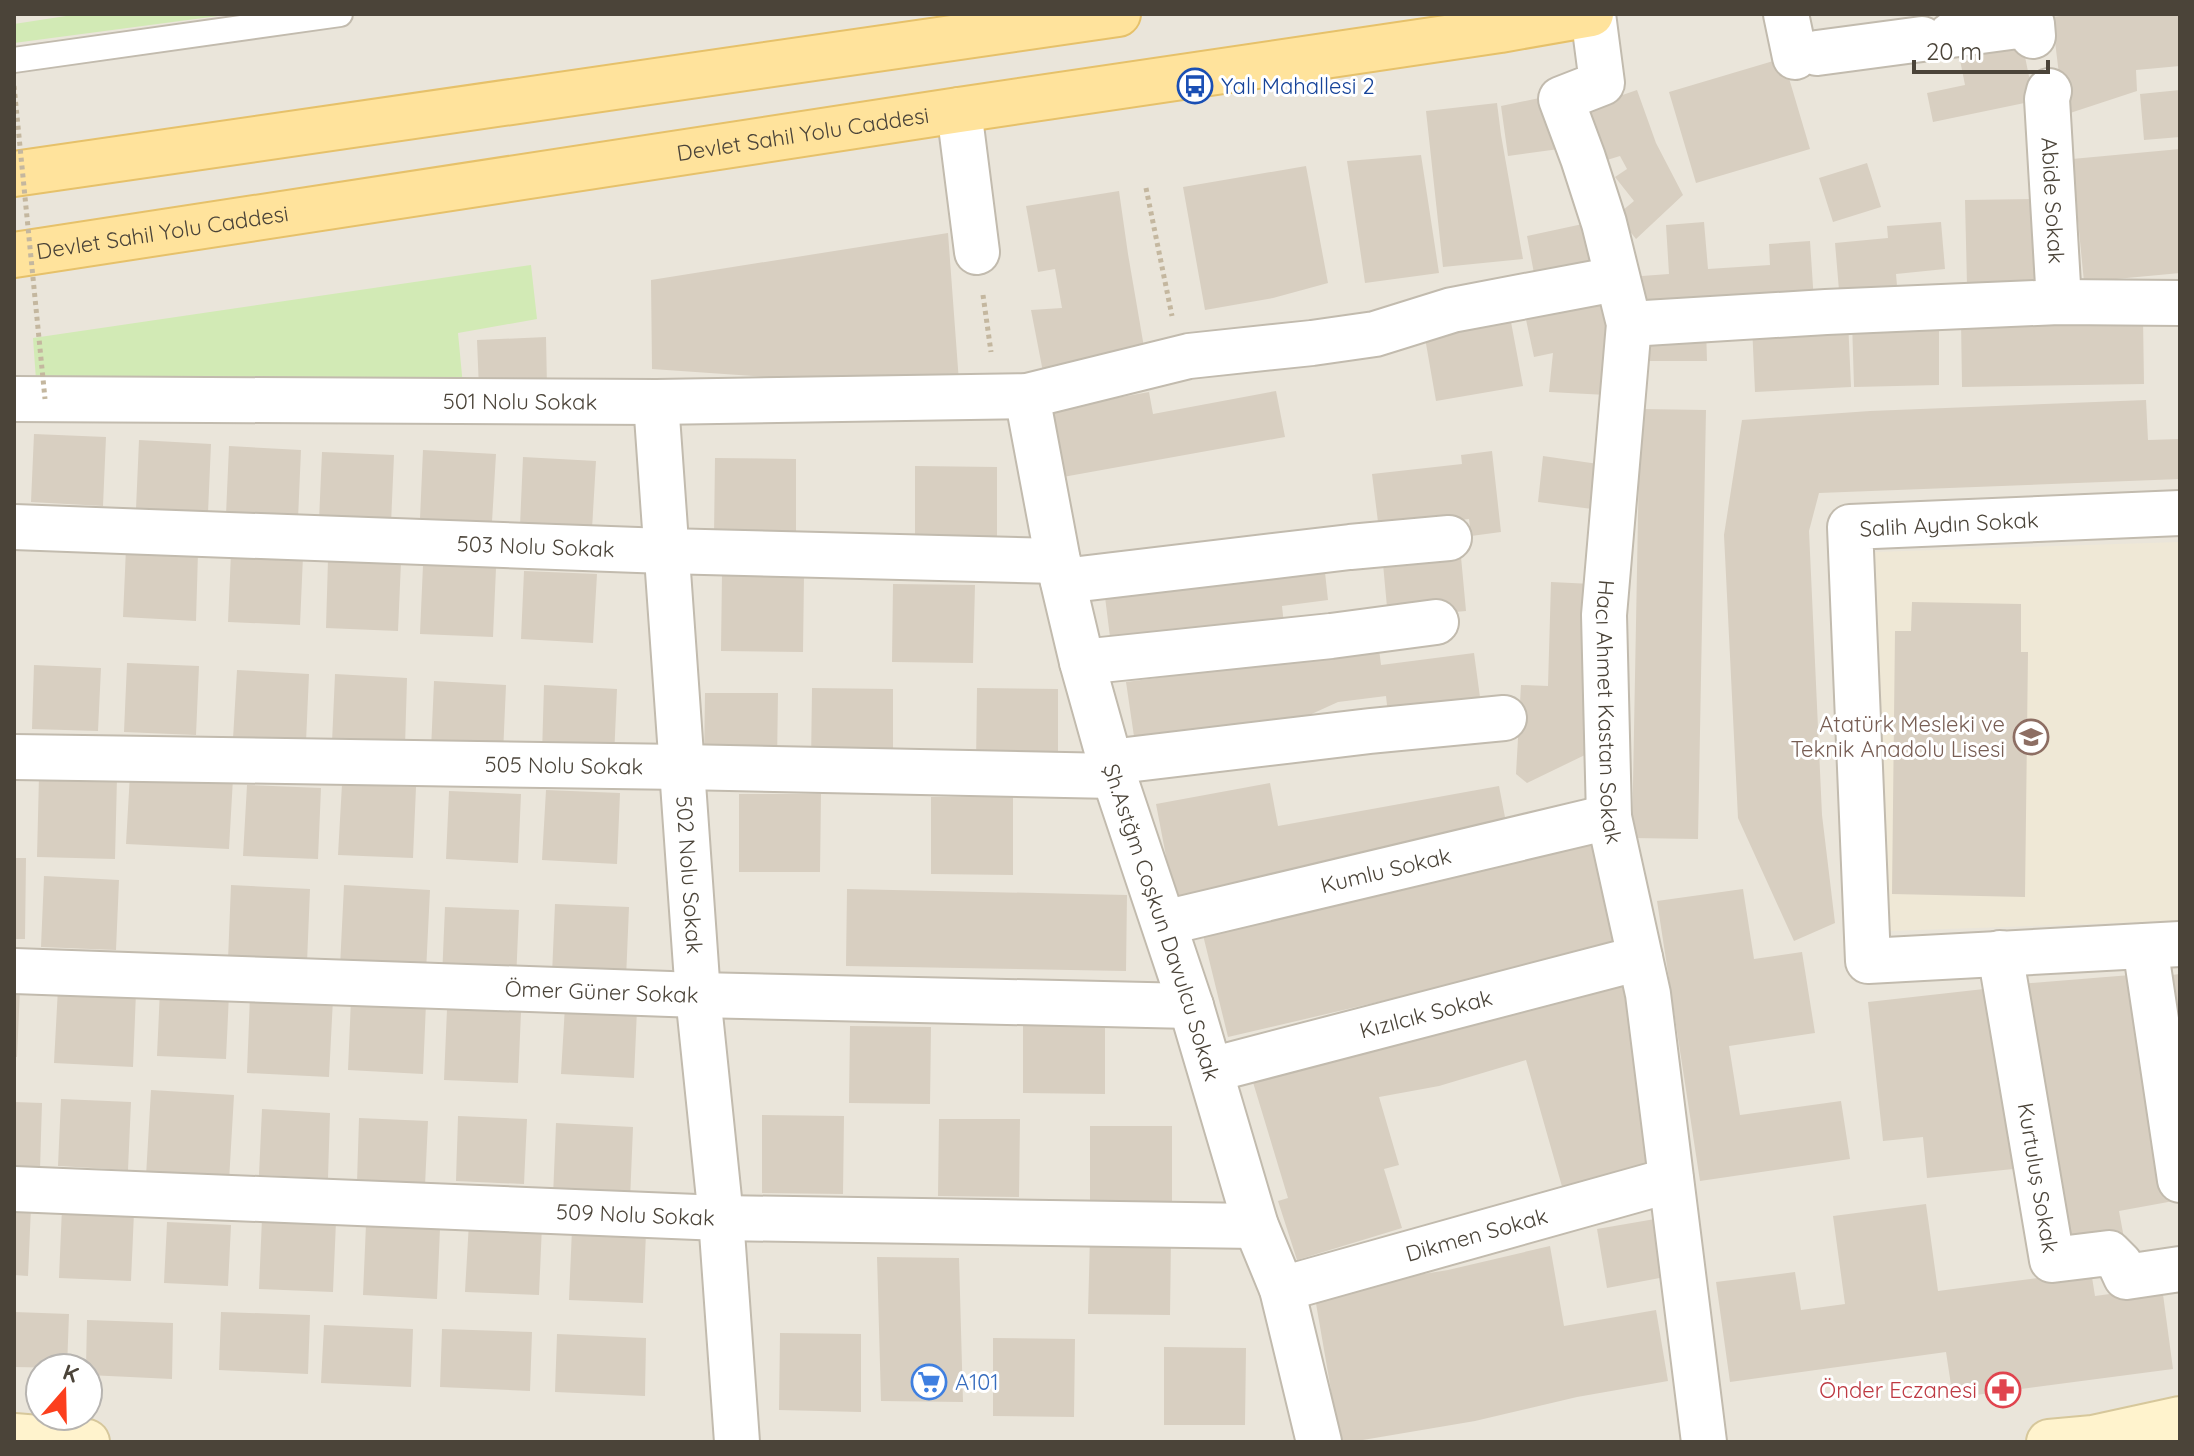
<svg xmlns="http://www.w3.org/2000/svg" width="2194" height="1456" font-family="Quicksand,sans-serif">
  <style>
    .residential { fill: #eae5da; fill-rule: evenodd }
    .education { fill: #efe8d6 }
    .green { fill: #d2eab5 }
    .building { fill: #d8cfc1 }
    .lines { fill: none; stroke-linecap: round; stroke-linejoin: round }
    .lane-casing { stroke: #c2bbae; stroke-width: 28 }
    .street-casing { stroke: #c2bbae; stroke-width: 48 }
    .secondary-casing { stroke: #d6c79b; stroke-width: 48 }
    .primary-casing { stroke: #e6c16a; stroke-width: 48 }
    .path { stroke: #c4b79f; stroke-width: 5; stroke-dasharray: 4 4; stroke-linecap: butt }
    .lane { stroke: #fff; stroke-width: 24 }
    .street { stroke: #fff; stroke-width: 44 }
    .secondary { stroke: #fff3cd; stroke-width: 44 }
    .primary { stroke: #ffe39c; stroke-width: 44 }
    .path-bridge { stroke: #c4b79f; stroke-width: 5; stroke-dasharray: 4 4; stroke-linecap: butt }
    .labels { text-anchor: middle; stroke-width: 6; stroke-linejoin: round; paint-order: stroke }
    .transit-label { font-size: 22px; fill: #164399; stroke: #fff; text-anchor: start }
    .street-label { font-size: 22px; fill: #4b4439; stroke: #fff }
    .education-label { font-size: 22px; fill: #785e54; stroke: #fff; text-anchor: end }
    .shop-label { font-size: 22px; fill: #366cbe; stroke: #fff; text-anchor: start }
    .health-label { font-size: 22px; fill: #be3a42; stroke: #fff; text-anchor: end }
  </style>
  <rect width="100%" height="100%" fill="#f6f3ec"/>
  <path class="residential" d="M 14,14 L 2180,14 L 2180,1442 L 14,1442 ZM 40,1368 L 88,1368 L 88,1416 L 40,1416 Z"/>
  <path class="education" d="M 2180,542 L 2180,921 L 1889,931 L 1875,552 Z"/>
  <path class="green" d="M 79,14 L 233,14 L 14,43 L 14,24 Z
    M 531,265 L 537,319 L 458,333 L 463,386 L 36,380 L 33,338 Z"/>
  <path class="building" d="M 2078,14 L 2180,14 L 2180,66 L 2136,70 L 2137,91 L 2064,115 L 2052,17 Z
    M 2021,37 L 2034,101 L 1933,122 L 1927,93 L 1965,85 L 1958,50 Z
    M 1783,58 L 1810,149 L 1696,183 L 1669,92 Z
    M 1637,90 L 1656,143 L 1683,195 L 1636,239 L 1617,215 L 1634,201 L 1615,177 L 1627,169 L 1620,156 L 1594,164 L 1576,111 Z
    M 2180,90 L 2180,137 L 2144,140 L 2140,94 Z
    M 1549,96 L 1559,149 L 1508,156 L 1501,106 Z
    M 1497,103 L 1501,135 L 1523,259 L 1443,267 L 1426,111 Z
    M 2180,149 L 2180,273 L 2084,282 L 2072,159 Z
    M 1421,155 L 1439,273 L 1365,283 L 1347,161 Z
    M 1867,163 L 1881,207 L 1833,222 L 1819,178 Z
    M 1306,166 L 1328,283 L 1273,298 L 1205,310 L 1183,187 Z
    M 1119,191 L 1128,254 L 1145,353 L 1043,372 L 1031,310 L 1062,308 L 1055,269 L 1038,272 L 1026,206 Z
    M 2040,199 L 2042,284 L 1967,285 L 1965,200 Z
    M 1592,222 L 1603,268 L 1536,284 L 1527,236 Z
    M 1704,222 L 1708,269 L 1770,265 L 1769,244 L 1810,241 L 1814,302 L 1645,314 L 1642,276 L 1669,274 L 1666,225 Z
    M 1941,222 L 1945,269 L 1896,274 L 1898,297 L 1840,302 L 1835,243 L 1888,238 L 1887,226 Z
    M 948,233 L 959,382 L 784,378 L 652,369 L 651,280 Z
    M 1608,295 L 1607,395 L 1549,392 L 1553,353 L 1534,357 L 1525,315 Z
    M 2143,318 L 2144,384 L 1962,387 L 1961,320 Z
    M 1939,319 L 1939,385 L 1854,387 L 1852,321 Z
    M 1848,320 L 1851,387 L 1755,392 L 1752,325 Z
    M 1511,322 L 1523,386 L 1436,401 L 1425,338 Z
    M 1639,327 L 1706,328 L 1707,361 L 1639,361 Z
    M 546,337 L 547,387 L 479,389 L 477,340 Z
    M 1276,391 L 1285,437 L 1063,477 L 1051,410 L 1149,392 L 1153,414 Z
    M 2146,400 L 2148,440 L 2180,439 L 2180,479 L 1819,493 L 1809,531 L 1822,815 L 1835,923 L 1794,941 L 1738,818 L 1724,535 L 1742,420 L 1870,411 Z
    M 1640,409 L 1706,410 L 1698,839 L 1632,838 Z
    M 34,434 L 106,437 L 103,506 L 31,502 Z
    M 139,440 L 211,444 L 208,513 L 136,509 Z
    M 229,446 L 301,450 L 298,519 L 226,515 Z
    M 423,450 L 496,454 L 492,522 L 420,519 Z
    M 1492,451 L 1501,532 L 1471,536 L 1469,519 L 1379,530 L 1372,474 L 1462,464 L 1461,455 Z
    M 322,452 L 394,455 L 391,524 L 319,521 Z
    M 1543,456 L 1605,465 L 1600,510 L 1538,502 Z
    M 523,457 L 596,461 L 592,529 L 520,526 Z
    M 715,458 L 796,459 L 796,537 L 714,536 Z
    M 915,466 L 997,467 L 997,544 L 915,544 Z
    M 1460,546 L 1466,611 L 1388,618 L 1382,553 Z
    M 126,548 L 198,552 L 196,621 L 123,617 Z
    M 231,553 L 303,556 L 300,625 L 228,622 Z
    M 328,559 L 401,562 L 398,631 L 326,628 Z
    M 1324,563 L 1328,600 L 1282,606 L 1285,634 L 1110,637 L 1104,589 Z
    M 423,565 L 496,568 L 493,637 L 420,634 Z
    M 524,571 L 597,574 L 593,643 L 521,639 Z
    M 722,573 L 804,575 L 803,652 L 721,651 Z
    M 1551,582 L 1592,584 L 1589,753 L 1527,783 L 1516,774 L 1521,685 L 1548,686 Z
    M 893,584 L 975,585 L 973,663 L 892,662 Z
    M 1912,602 L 2021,604 L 2021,652 L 2028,652 L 2025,897 L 1892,894 L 1895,631 L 1911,631 Z
    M 1379,649 L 1381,665 L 1474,653 L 1482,712 L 1389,724 L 1386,696 L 1338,702 L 1272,732 L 1136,750 L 1126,682 Z
    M 127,663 L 199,666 L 196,735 L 124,732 Z
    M 34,665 L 101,668 L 98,731 L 32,729 Z
    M 237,670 L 309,674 L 306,742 L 233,739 Z
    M 335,674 L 407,678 L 405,747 L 332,743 Z
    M 434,681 L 506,685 L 503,754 L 431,750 Z
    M 544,685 L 617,689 L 614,758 L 542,754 Z
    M 812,688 L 893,689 L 893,767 L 811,766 Z
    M 977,688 L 1058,689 L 1058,767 L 976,766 Z
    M 705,693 L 778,693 L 777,764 L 704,763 Z
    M 130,774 L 233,778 L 229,849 L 126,844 Z
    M 39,776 L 117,777 L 115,859 L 37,857 Z
    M 1270,783 L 1278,826 L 1499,786 L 1509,838 L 1174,898 L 1156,804 Z
    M 342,784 L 416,787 L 413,858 L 338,855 Z
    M 247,785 L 321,788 L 318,859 L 243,856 Z
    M 546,790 L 620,793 L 617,864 L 542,860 Z
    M 449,791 L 521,794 L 518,863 L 446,859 Z
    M 739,794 L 821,794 L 820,872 L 739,872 Z
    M 931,797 L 1013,797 L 1013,875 L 931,874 Z
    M 1600,837 L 1626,944 L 1228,1037 L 1202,931 Z
    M 14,858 L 26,858 L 25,939 L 14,939 Z
    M 44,876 L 119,880 L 116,950 L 41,947 Z
    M 231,885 L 310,889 L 307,963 L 228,960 Z
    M 344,885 L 430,890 L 426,972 L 340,967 Z
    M 847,889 L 1127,895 L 1126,971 L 846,966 Z
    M 1743,889 L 1754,959 L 1802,952 L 1815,1033 L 1729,1046 L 1740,1115 L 1841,1101 L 1850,1159 L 1700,1181 L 1657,901 Z
    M 555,904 L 629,907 L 626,979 L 552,975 Z
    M 445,907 L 519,910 L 516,981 L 442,978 Z
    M 2143,974 L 2179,1200 L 2119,1211 L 2124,1238 L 2060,1246 L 2020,984 Z
    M 2180,974 L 2180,1052 L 2155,977 Z
    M 1627,979 L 1655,1162 L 1563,1190 L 1526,1060 L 1439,1086 L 1379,1097 L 1399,1165 L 1384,1169 L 1402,1228 L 1297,1260 L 1278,1201 L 1288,1198 L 1252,1079 Z
    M 58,988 L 136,992 L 133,1067 L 54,1063 Z
    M 1993,988 L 2013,1169 L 1927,1178 L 1923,1137 L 1883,1141 L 1868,1002 Z
    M 14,989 L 20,989 L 17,1057 L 14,1057 Z
    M 160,990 L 229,994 L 226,1059 L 157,1056 Z
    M 250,995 L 333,999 L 329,1077 L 247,1073 Z
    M 351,999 L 426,1003 L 423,1074 L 348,1070 Z
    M 565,1006 L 637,1009 L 634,1078 L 561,1074 Z
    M 447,1009 L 521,1012 L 518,1083 L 444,1080 Z
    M 1023,1016 L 1105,1017 L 1105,1094 L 1023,1093 Z
    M 850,1026 L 931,1027 L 930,1104 L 849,1103 Z
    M 151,1090 L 234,1095 L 229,1181 L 146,1176 Z
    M 61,1099 L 131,1102 L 128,1170 L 58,1166 Z
    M 14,1102 L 42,1103 L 40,1170 L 14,1169 Z
    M 262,1109 L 330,1113 L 328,1178 L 259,1175 Z
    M 762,1115 L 844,1116 L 843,1194 L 762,1193 Z
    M 458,1116 L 527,1119 L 524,1184 L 456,1181 Z
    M 359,1118 L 428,1121 L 425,1186 L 357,1183 Z
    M 939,1119 L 1020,1119 L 1019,1197 L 938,1196 Z
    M 556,1123 L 633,1127 L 630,1201 L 553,1197 Z
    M 1090,1126 L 1172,1126 L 1172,1204 L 1090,1204 Z
    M 1926,1204 L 1938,1291 L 2091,1271 L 2095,1296 L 2162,1287 L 2173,1369 L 1953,1398 L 1946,1352 L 1730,1382 L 1716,1282 L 1795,1272 L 1801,1310 L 1845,1304 L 1833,1216 Z
    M 14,1206 L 31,1207 L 28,1276 L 14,1275 Z
    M 62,1208 L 134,1212 L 131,1281 L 59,1278 Z
    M 262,1218 L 336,1221 L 333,1292 L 259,1289 Z
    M 1655,1219 L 1665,1277 L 1607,1288 L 1597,1229 Z
    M 167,1222 L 231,1225 L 228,1286 L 164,1283 Z
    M 469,1222 L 542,1225 L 539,1295 L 465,1292 Z
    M 366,1224 L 440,1228 L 437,1299 L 363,1295 Z
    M 572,1229 L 646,1233 L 643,1303 L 569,1300 Z
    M 1090,1236 L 1171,1237 L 1170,1315 L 1088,1314 Z
    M 1550,1246 L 1564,1326 L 1656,1310 L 1668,1381 L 1577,1397 L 1475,1421 L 1351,1442 L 1340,1442 L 1314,1292 L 1448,1270 Z
    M 877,1257 L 959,1258 L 963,1402 L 881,1401 Z
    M 14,1312 L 69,1314 L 67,1368 L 14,1367 Z
    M 221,1312 L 310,1315 L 308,1374 L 219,1370 Z
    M 87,1320 L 173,1323 L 172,1379 L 88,1375 L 88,1368 L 86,1368 Z
    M 324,1325 L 413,1329 L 411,1387 L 321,1383 Z
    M 442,1329 L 532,1332 L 530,1391 L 440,1387 Z
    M 780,1333 L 861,1334 L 861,1412 L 779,1410 Z
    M 557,1334 L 646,1338 L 645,1396 L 555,1392 Z
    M 993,1338 L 1075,1339 L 1074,1417 L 993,1416 Z
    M 1164,1347 L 1246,1348 L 1245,1425 L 1164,1425 Z"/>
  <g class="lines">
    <g class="lane-casing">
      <path id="lane" d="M 14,60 L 340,14"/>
    </g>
    <g class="street-casing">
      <g id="street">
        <path id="s1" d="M 1593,14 L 1602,83 L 1561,99 L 1583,158 L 1604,223 L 1629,324 L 1604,615 L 1609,817 L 1648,994 L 1704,1442"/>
        <path d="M 1786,14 L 1795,57"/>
        <path d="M 1951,35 L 2032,24 L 2033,36"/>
        <path d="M 1817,53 L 1922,39"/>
        <path id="s2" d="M 2049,91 L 2047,99 L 2059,302"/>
        <path d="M 959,110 L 977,252"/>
        <path d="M 1629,324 L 1826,312 L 2059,302 L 2180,303"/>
        <path id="s3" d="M 1027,396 L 1058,561 L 1082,662 L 1114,776 L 1191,1006 L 1256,1226 L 1282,1289 L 1319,1442"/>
        <path id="s4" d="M 14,399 L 656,402 L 1027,396 L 1189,356 L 1312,343 L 1375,334 L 1452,310 L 1616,279"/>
        <path id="s5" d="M 656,402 L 698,995 L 721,1218 L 737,1442"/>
        <path d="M 2180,513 L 1850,527 L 1868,961 L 2180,944"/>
        <path id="s6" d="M 14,527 L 665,551 L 1058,561"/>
        <path d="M 1063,581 L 1350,547 L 1449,538"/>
        <path d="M 1082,662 L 1331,636 L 1436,622"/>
        <path id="s7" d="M 14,757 L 682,767 L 1114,776"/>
        <path d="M 1110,762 L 1370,731 L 1504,718"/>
        <path id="s8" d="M 1164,923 L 1609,817"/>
        <path d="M 2145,946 L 2180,1180"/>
        <path id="s9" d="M 2000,953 L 2052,1260 L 2109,1253 L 2120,1264 L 2126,1277 L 2180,1269"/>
        <path id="s10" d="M 14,971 L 698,995 L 1191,1006"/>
        <path id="s11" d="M 1211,1070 L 1640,958"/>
        <path id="s12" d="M 14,1189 L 721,1218 L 1256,1226"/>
        <path id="s13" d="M 1282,1289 L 1671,1180"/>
      </g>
    </g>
    <g class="secondary-casing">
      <path id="secondary" d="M 14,1436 L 87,1442
        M 2049,1442 L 2093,1438 L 2180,1419"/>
    </g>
    <g class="primary-casing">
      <g id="primary">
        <path d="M 14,174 L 1118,14"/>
        <path id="s14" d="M 14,255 L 959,110 L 1500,30 L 1591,14"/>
      </g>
    </g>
    <path class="path" d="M 1146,188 L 1172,316
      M 983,295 L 991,352"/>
    <use href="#lane" class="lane"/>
    <use href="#street" class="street"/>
    <use href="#secondary" class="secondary"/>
    <use href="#primary" class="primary"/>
    <path class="path-bridge" d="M 14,86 L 45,399"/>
  </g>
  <defs>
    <g id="bus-ring" transform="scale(1.8)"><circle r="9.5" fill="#fff" stroke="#1a4fb4" stroke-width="1.5"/><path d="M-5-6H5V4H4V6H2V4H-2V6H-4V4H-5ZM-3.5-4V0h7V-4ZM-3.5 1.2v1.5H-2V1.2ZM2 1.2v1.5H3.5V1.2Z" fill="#1a4fb4"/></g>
    <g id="school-ring" transform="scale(1.8)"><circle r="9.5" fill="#fff" stroke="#8d6e63" stroke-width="1.5"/><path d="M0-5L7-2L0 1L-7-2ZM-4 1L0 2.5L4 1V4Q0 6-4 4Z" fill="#8d6e63"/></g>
    <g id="supermarket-ring" transform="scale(1.8)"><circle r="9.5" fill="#fff" stroke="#3f7fe0" stroke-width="1.5"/><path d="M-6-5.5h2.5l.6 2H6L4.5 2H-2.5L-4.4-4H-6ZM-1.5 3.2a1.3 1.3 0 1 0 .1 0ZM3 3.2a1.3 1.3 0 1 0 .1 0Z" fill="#3f7fe0"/></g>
    <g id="pharmacy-ring" transform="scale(1.8)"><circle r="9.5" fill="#fff" stroke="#e0444e" stroke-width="1.5"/><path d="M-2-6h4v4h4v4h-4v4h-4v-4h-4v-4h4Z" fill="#e0444e"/></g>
  </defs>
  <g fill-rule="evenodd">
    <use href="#bus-ring" x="1195" y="86"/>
    <use href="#school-ring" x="2031" y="737"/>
    <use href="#supermarket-ring" x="929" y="1382"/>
    <use href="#pharmacy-ring" x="2003" y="1390"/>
  </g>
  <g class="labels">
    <g class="transit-label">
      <text x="1221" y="94">Yalı Mahallesi 2</text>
    </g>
    <g class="street-label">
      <text dy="8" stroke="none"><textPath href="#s14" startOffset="798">Devlet Sahil Yolu Caddesi</textPath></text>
      <text dy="8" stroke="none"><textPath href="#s2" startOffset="110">Abide Sokak</textPath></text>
      <text dy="8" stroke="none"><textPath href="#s14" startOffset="150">Devlet Sahil Yolu Caddesi</textPath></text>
      <text dy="8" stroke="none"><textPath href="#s4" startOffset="506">501 Nolu Sokak</textPath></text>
      <text transform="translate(1949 524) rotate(-3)" y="8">Salih Aydın Sokak</text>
      <text dy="8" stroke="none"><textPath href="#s6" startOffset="522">503 Nolu Sokak</textPath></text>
      <text dy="8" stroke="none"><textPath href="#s1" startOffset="738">Hacı Ahmet Kastan Sokak</textPath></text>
      <text dy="8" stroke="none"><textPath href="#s7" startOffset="550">505 Nolu Sokak</textPath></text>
      <text dy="8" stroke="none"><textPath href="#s8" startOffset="228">Kumlu Sokak</textPath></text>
      <text dy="8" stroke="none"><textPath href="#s5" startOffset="474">502 Nolu Sokak</textPath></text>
      <text dy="8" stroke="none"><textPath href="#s3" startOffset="544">Şh.Astğm Coşkun Davulcu Sokak</textPath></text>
      <text dy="8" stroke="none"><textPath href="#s10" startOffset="588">Ömer Güner Sokak</textPath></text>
      <text dy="8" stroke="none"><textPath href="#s11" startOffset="222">Kızılcık Sokak</textPath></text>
      <text dy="8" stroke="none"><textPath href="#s9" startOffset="228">Kurtuluş Sokak</textPath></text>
      <text dy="8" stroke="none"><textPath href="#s12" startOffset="622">509 Nolu Sokak</textPath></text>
      <text dy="8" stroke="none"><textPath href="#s13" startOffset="202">Dikmen Sokak</textPath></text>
    </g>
    <g class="education-label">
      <text x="2005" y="732">Atatürk Mesleki ve<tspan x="2005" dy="25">Teknik Anadolu Lisesi</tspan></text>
    </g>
    <g class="shop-label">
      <text x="955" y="1390">A101</text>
    </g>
    <g class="health-label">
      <text x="1977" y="1398">Önder Eczanesi</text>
    </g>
  </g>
  <rect width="2194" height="1456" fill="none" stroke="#4b4439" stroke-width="32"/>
  <g transform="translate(64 1392) rotate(20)"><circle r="38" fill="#ffffff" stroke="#b7b4b0" stroke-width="2"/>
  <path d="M0-6L14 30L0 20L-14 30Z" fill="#fc3f1d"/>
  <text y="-12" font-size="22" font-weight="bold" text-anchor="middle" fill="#4b4439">K</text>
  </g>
  <path d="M1914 60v12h134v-12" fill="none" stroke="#4b4439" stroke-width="4"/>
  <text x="1926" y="60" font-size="24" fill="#4b4439" stroke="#ffffff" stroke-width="6" paint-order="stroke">20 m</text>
</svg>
